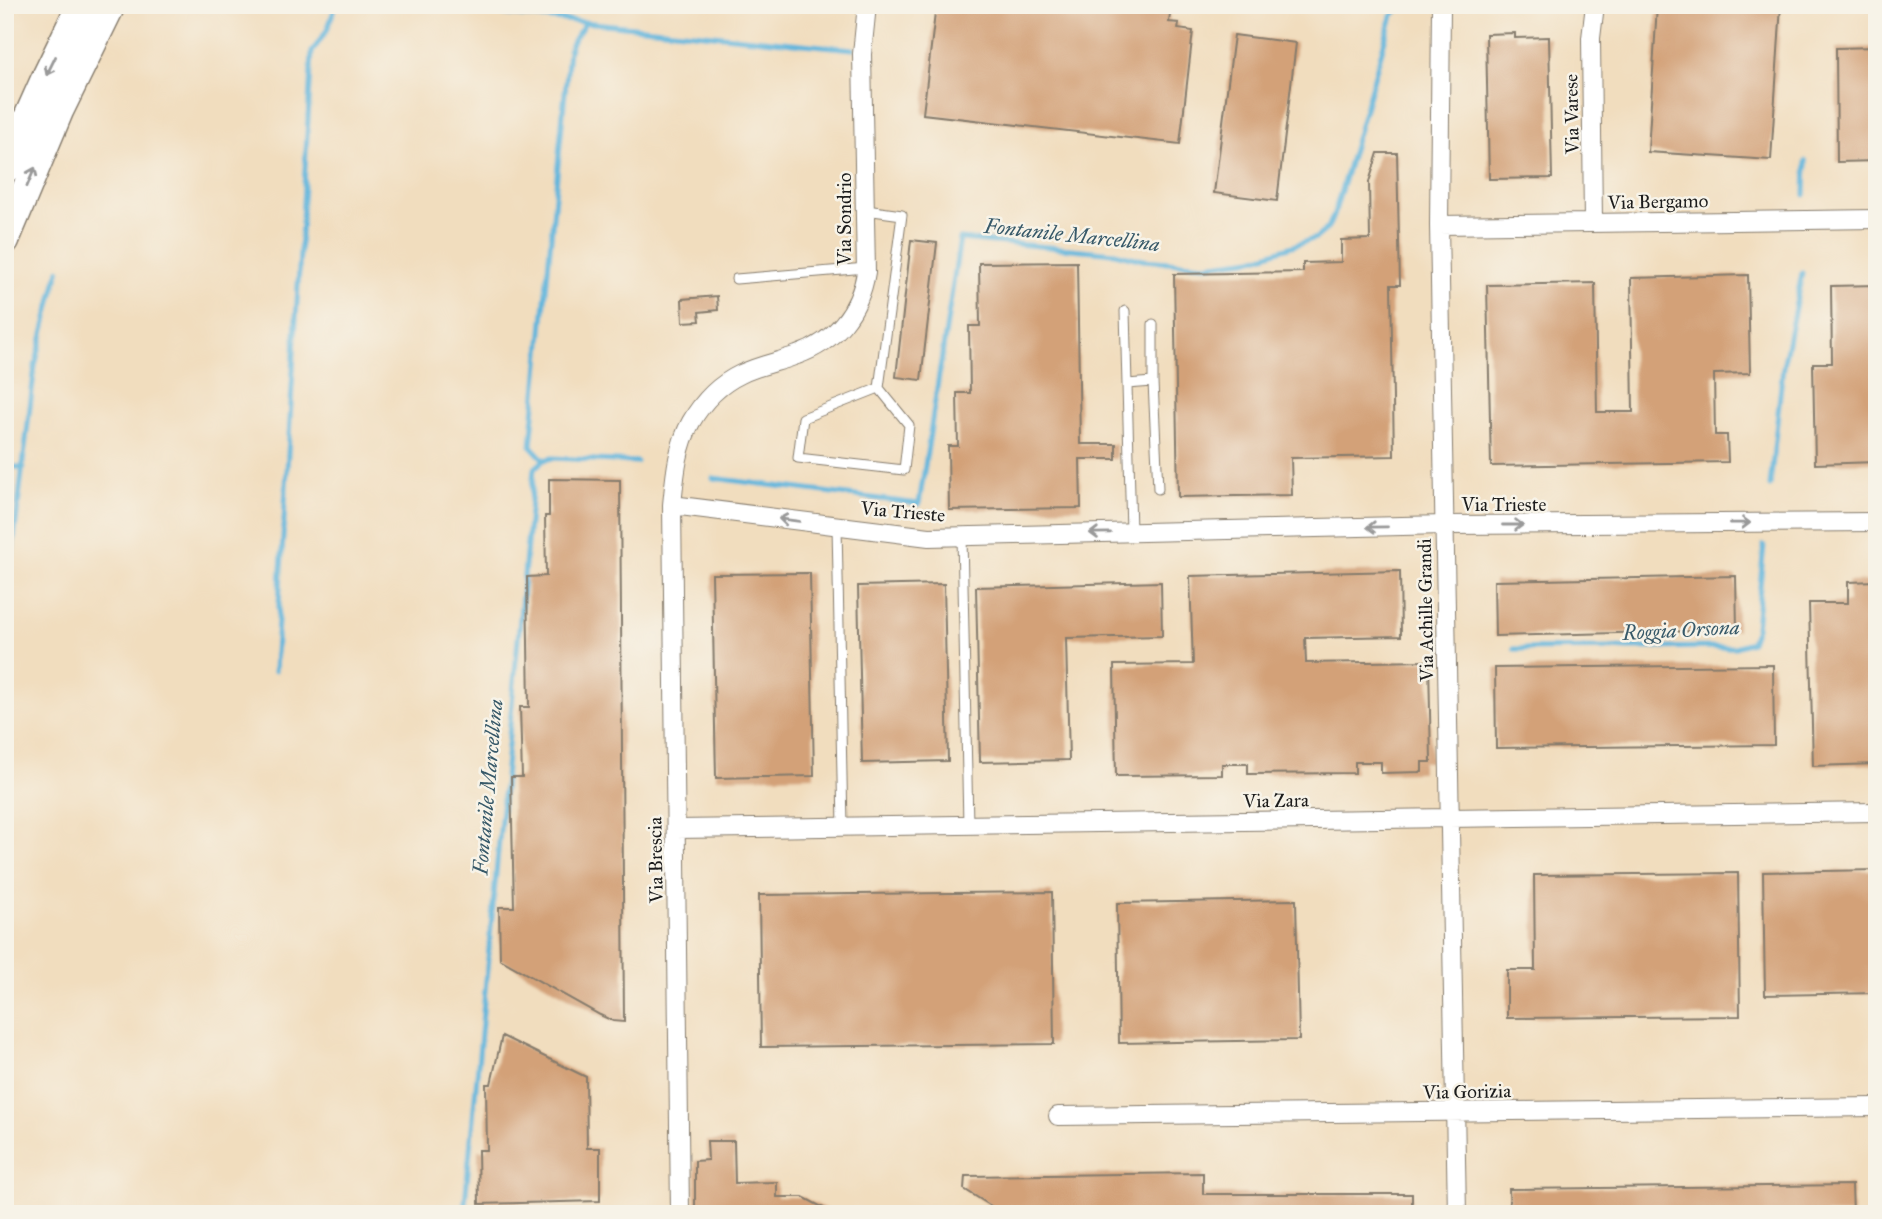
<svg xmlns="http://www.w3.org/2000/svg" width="1882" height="1219" font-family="'IM FELL Great Primer',serif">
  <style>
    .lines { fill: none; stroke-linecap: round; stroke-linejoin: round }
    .stream { stroke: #60b5dc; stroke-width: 5 }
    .building { fill: #d3a178 }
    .service-casing { stroke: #867c6d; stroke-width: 11 }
    .minor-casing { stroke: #867c6d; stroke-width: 20 }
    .trunk-casing { stroke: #867c6d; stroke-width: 31 }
    .service { stroke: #fff; stroke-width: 9 }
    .minor { stroke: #fff; stroke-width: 18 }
    .trunk { stroke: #fff; stroke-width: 28 }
    .oneway { stroke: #999 }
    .labels { text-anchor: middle; stroke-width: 5; stroke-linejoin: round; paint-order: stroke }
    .street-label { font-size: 19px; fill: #1c1c1c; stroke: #f7f3e8 }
    .water-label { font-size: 21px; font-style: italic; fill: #375969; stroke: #f7f3e8 }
  </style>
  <rect width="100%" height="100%" fill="#f7f3e8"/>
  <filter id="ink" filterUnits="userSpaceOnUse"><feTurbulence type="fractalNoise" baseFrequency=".0143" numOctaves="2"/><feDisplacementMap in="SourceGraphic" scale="14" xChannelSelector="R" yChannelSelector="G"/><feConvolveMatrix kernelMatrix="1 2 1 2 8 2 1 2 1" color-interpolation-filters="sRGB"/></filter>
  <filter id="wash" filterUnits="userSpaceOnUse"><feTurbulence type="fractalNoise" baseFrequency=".00686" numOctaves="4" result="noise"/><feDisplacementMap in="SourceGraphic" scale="28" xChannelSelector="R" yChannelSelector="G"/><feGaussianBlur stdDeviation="1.57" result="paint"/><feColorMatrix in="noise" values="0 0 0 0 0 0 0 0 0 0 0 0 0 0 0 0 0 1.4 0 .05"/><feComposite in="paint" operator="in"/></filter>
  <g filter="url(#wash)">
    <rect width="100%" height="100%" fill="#f1ddbe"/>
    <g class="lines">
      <path class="stream" d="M 415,5 L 853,49
        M 1805,195 L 1806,161
        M 544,460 L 531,446 L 569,51 C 571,39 580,33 585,22
        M 9,466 L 24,468
        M 713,478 L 919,504 L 960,239 L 1115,253 L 1143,260 L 1206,265 L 1253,259 L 1316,238 L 1328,228 L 1335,211 L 1392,16 L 1404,5
        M 1770,486 L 1783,367 L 1802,273
        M 5,563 L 12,555 L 35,366 L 59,270
        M 1514,649 L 1735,647 L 1751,642 L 1756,628 L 1764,545
        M 275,671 L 312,52 L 327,30 L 336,5
        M 464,1214 L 534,469 L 544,460 L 552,458 L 637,462"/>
    </g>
    <g id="blocks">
      <path class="building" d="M 936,5 L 1171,5 L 1169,22 L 1179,23 L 1178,29 L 1193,31 L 1180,144 L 923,114 Z
        M 1657,5 L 1781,5 L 1771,160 L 1648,152 Z
        M 1515,33 L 1515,38 L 1549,37 L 1552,178 L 1489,179 L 1486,34 Z
        M 1234,35 L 1296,43 L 1277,201 L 1214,193 Z
        M 1877,47 L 1877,161 L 1837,162 L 1836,48 Z
        M 1378,153 L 1397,153 L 1400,285 L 1391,285 L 1394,456 L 1291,458 L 1292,495 L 1178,497 L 1174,274 L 1303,272 L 1303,263 L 1341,262 L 1341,240 L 1370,239 L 1369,182 Z
        M 911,240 L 937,243 L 921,380 L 896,377 Z
        M 1077,262 L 1080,444 L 1116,444 L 1116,459 L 1080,459 L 1081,508 L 949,510 L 948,446 L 958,446 L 957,393 L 970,393 L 969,326 L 980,326 L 979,263 Z
        M 1748,275 L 1750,373 L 1714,374 L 1715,435 L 1727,435 L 1728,462 L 1491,466 L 1487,285 L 1595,283 L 1597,412 L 1633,412 L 1631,278 Z
        M 1877,285 L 1877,462 L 1815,464 L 1813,363 L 1832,363 L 1831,286 Z
        M 717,296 L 718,310 L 699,312 L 700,321 L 683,322 L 682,299 Z
        M 549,479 L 620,480 L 624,1022 L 613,1021 L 600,1015 L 500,959 L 499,907 L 514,907 L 511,777 L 522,777 L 520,707 L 529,707 L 527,577 L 546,576 L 545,516 L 549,516 Z
        M 1400,571 L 1401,636 L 1305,638 L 1306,663 L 1429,661 L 1431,762 L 1422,762 L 1422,772 L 1381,773 L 1381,762 L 1355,762 L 1355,773 L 1248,774 L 1248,764 L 1222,764 L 1222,775 L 1116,776 L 1114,665 L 1193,664 L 1190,576 Z
        M 810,573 L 814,776 L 716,778 L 712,574 Z
        M 1736,576 L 1737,630 L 1495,636 L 1494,581 Z
        M 1877,581 L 1877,764 L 1813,766 L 1809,603 L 1848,603 L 1848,582 Z
        M 1161,582 L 1162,636 L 1066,638 L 1069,760 L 980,762 L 976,587 Z
        M 944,584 L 948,761 L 862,763 L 858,586 Z
        M 1773,665 L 1774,745 L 1496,748 L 1495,668 Z
        M 1877,870 L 1877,993 L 1765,995 L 1763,872 Z
        M 1738,873 L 1740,1016 L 1507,1018 L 1507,970 L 1535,970 L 1534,875 Z
        M 1052,892 L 1054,1044 L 761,1047 L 759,895 Z
        M 1296,900 L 1299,1040 L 1119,1043 L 1117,903 Z
        M 502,1036 L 586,1077 L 587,1148 L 600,1148 L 600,1201 L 479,1204 L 478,1150 L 487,1150 L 486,1084 L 491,1084 Z
        M 707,1141 L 734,1141 L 735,1183 L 777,1182 L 777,1197 L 803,1197 L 835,1214 L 695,1214 L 695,1161 L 708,1160 Z
        M 1203,1173 L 1203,1194 L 1412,1194 L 1412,1214 L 1004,1214 L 964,1189 L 965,1176 Z
        M 1852,1185 L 1853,1214 L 1510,1214 L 1509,1189 Z"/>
    </g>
  </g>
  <g filter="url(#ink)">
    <use href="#blocks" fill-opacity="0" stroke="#867c6d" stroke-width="2"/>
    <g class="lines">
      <g class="service-casing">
        <path id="service" d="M 866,210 L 902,215 L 879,388
          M 736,279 L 866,268
          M 1125,311 L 1131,532
          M 1153,382 L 1158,489
          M 1127,384 L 1153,382 L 1153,324
          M 879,388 L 909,425 L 904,470 L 798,458 L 803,418 Z
          M 837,526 L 843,827
          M 962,536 L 968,825"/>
      </g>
      <g class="minor-casing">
        <path id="minor" d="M 1441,5 L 1439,225 L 1457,1214
          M 1593,223 L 1591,38 L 1595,5
          M 1439,225 L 1877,219
          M 672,505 L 929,537 L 1445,525 L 1877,522
          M 676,829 L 1877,812
          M 1058,1116 L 1877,1107
          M 680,1214 L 672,505 C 675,476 677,447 691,422 C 703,401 720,384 741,374 C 759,365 779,362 797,355 C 835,342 860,311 866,272 L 862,54 L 867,5"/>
      </g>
      <g class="trunk-casing">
        <path id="trunk" d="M 5,169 L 47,75 L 81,5
          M 5,240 L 59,111 L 111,5"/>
      </g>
      <use href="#service" class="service"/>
      <use href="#minor" class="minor"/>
      <use href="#trunk" class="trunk"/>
    </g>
    <defs><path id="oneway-shaft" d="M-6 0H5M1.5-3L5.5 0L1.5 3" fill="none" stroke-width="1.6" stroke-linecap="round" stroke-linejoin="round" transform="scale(1.75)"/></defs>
    <g class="oneway">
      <use href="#oneway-shaft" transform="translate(51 66) rotate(116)"/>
      <use href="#oneway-shaft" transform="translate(31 177) rotate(-67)"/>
      <use href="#oneway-shaft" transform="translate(789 520) rotate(-173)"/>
      <use href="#oneway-shaft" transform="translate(1740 523) rotate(-1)"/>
      <use href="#oneway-shaft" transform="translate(1513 525)"/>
      <use href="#oneway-shaft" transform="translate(1377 527) rotate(179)"/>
      <use href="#oneway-shaft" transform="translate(1100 533) rotate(179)"/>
    </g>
  </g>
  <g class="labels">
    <g class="street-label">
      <text transform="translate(1571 114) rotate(-91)" y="7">Via Varese</text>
      <text transform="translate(1658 201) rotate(-1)" y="7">Via Bergamo</text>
      <text transform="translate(844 219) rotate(-90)" y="7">Via Sondrio</text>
      <text x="1504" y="511">Via Trieste</text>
      <text transform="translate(903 511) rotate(5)" y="7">Via Trieste</text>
      <text transform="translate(1425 610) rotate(-91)" y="7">Via Achille Grandi</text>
      <text transform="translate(1276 800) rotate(-1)" y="7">Via Zara</text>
      <text transform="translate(655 860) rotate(-91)" y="7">Via Brescia</text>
      <text transform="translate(1467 1091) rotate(-1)" y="7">Via Gorizia</text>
    </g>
    <g class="water-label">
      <text transform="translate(1072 235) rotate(6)" y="7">Fontanile Marcellina</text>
      <text transform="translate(1681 630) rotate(-3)" y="7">Roggia Orsona</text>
      <text transform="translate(488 787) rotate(-85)" y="7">Fontanile Marcellina</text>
    </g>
  </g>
  <rect width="1882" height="1219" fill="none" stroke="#f7f3e8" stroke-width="28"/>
</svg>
